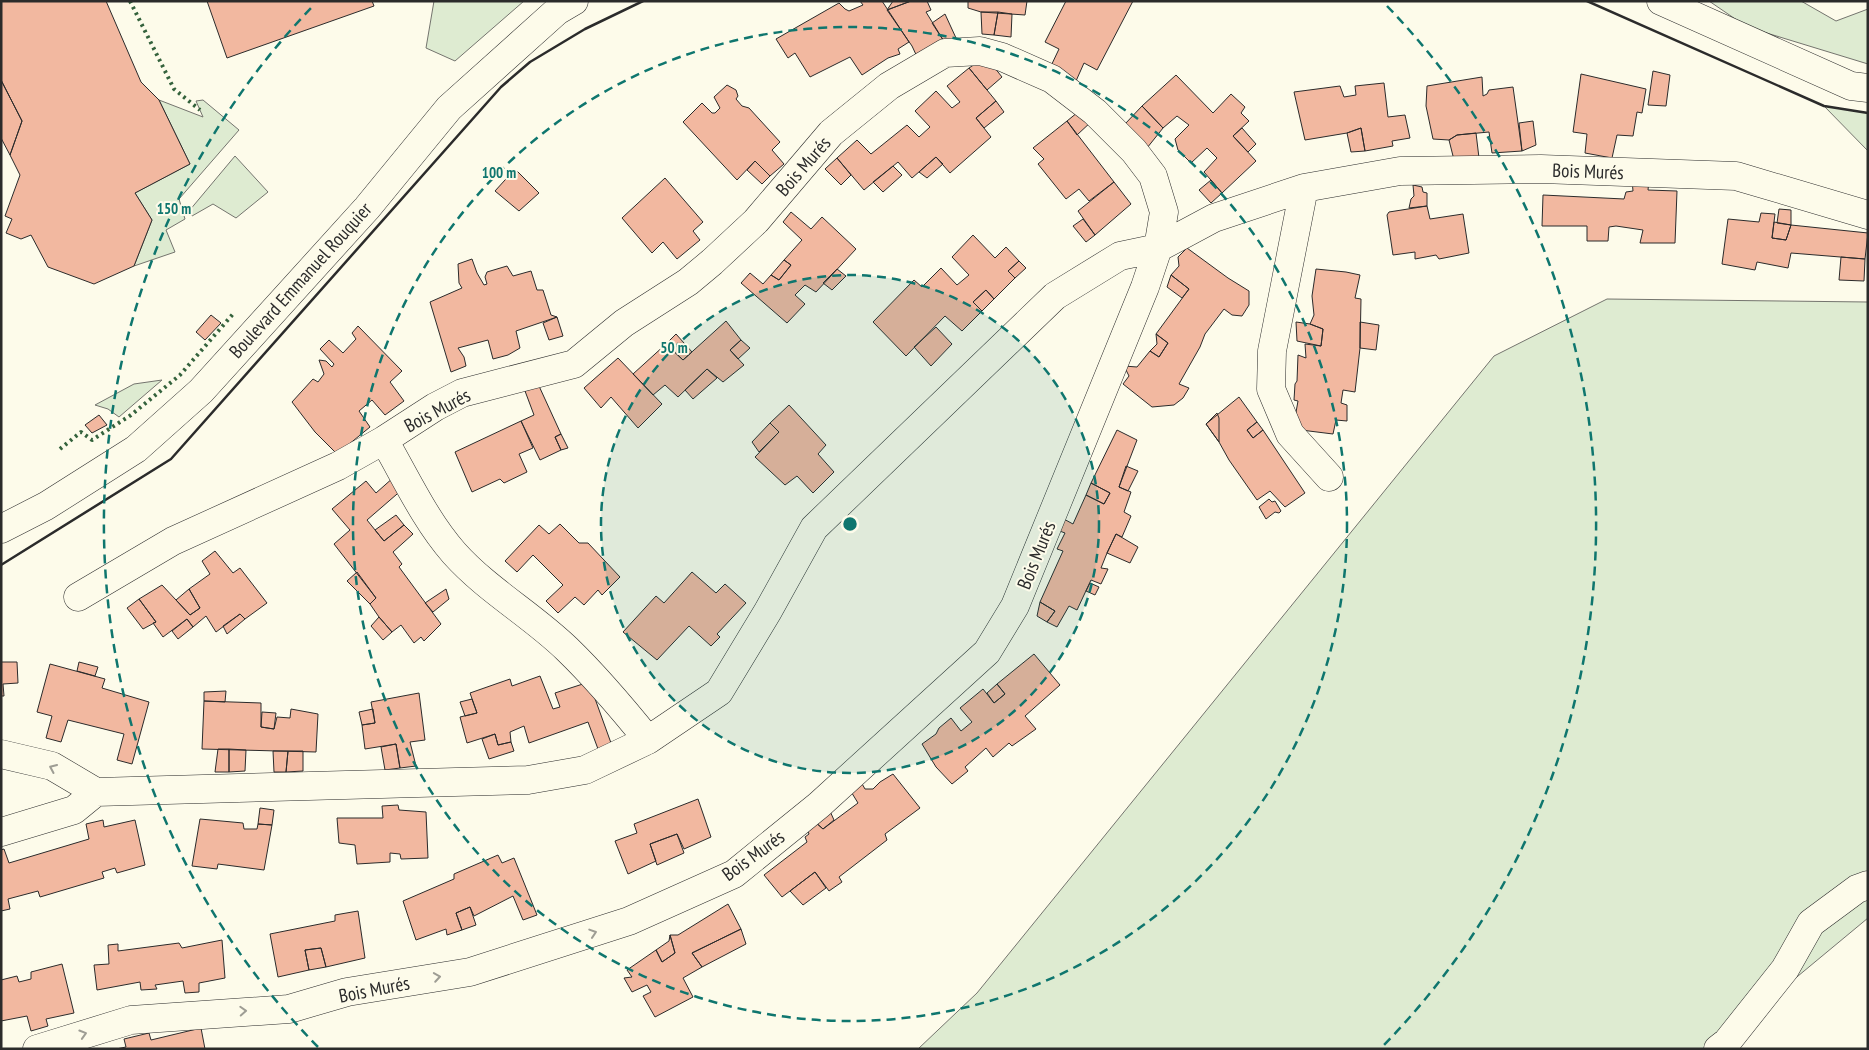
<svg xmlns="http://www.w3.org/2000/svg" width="1869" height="1050" font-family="'PT Sans Narrow',sans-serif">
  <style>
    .green { fill: #deebd1; stroke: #74746e }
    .building { fill: #f2b8a0; stroke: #2b2b2b }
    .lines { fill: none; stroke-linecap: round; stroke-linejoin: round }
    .street-casing { stroke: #2b2b2b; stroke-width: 29 }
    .secondary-casing { stroke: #2b2b2b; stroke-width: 29 }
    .street { stroke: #fdfbea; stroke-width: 28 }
    .secondary { stroke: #fdfbea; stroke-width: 28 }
    .hedge { stroke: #34623c; stroke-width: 4; stroke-dasharray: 2.5 4; stroke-linecap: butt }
    .wall { stroke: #2b2b2b; stroke-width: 2.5 }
    .oneway { stroke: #9e9d94 }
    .ring { fill: none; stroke: #0f766e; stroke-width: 2.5; stroke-dasharray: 9 6 }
    .labels { text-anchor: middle; stroke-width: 4; stroke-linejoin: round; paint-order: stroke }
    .street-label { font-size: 19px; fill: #2b2b2b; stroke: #fdfbea }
    .centre { fill: #0f766e; stroke: #fdfbea; stroke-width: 2.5 }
    .ring-label { font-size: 15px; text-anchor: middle; font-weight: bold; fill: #0f766e; stroke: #fdfbea; stroke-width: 4; stroke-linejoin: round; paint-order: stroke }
  </style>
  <rect width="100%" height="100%" fill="#fdfbea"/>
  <path class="green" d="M 434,1 L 524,1 L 455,61 L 426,48 Z
    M 1709,1 L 1801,1 L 1836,21 L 1868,9 L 1868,64 L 1747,27 Z
    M 159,100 L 203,117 L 196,101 L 203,100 L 239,130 L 179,199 L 185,219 L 166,230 L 175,252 L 134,266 L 152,220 L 135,193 L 190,164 Z
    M 1824,106 L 1868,113 L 1868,151 Z
    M 235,156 L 268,192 L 236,218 L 213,204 L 192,216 L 189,211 Z
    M 1607,299 L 1868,302 L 1868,918 L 1710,1049 L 918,1049 L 977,993 L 1494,356 Z
    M 162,380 L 119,417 L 108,409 L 95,405 L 134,384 Z"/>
  <path class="building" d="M 1,1 L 106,1 L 141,82 L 159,100 L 190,164 L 135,193 L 152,220 L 134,266 L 94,284 L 48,267 L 31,235 L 21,239 L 6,233 L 12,219 L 5,216 L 20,175 L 10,155 L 22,121 L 1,80 Z
    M 207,1 L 372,1 L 374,6 L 227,58 Z
    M 860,1 L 882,1 L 909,42 L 898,49 L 900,54 L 888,58 L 862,75 L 850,57 L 810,77 L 795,53 L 788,58 L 776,39 L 839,3 L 845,9 L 849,11 L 863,5 Z
    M 893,1 L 911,1 L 887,10 Z
    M 911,1 L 927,1 L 931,10 L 926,12 L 945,43 L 919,61 L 912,46 L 887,10 Z
    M 968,1 L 1027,1 L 1025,15 L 981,12 L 968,8 Z
    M 1066,1 L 1133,1 L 1097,70 L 1084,63 L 1076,81 L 1050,68 L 1059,49 L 1045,42 Z
    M 981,12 L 998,12 L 994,35 L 982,34 Z
    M 998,12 L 1012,14 L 1011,37 L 994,35 Z
    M 945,14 L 956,38 L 945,43 L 932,23 Z
    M 986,57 L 1002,77 L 987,90 L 969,68 Z
    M 969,68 L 996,101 L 976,118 L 991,137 L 950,173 L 936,157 L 912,178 L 898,162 L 864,190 L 837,158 L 857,140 L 871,154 L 907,125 L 919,137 L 930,127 L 915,111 L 936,91 L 952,108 L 960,102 L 947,86 Z
    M 1653,71 L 1670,75 L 1666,106 L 1648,105 Z
    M 1581,74 L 1646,89 L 1642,113 L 1637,112 L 1633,136 L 1617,135 L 1612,158 L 1585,153 L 1587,134 L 1573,132 Z
    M 1176,75 L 1213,113 L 1231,94 L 1245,107 L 1241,113 L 1249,121 L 1233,136 L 1256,161 L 1222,193 L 1204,172 L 1217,158 L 1207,148 L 1191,163 L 1178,150 L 1175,139 L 1189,125 L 1177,116 L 1163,128 L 1142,106 Z
    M 1482,77 L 1483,96 L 1487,94 L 1489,90 L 1513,87 L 1522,151 L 1492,153 L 1489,132 L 1457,135 L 1449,140 L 1433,139 L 1426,106 L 1427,86 Z
    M 1,80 L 22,121 L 10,155 L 1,138 Z
    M 1384,83 L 1388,117 L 1405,115 L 1410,138 L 1392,141 L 1393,146 L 1365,151 L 1361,128 L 1347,133 L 1305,140 L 1294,92 L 1340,86 L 1344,97 L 1356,95 L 1355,86 Z
    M 727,85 L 736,90 L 738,96 L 736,99 L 742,106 L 749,108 L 780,142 L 772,150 L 784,164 L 770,176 L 755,161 L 737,180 L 683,122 L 702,103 L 712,113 L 715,113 L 720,108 L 714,97 Z
    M 996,101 L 1004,112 L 984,128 L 976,118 Z
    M 1142,106 L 1163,128 L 1147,148 L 1125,124 Z
    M 1083,108 L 1092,121 L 1077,135 L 1067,121 Z
    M 1067,121 L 1114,182 L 1089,201 L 1079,189 L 1066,199 L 1038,164 L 1044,159 L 1033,148 Z
    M 1533,121 L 1536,145 L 1522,151 L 1519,123 Z
    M 1242,128 L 1256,144 L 1248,152 L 1233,136 Z
    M 1361,128 L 1365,151 L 1351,152 L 1347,133 Z
    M 1476,133 L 1479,158 L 1454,160 L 1449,140 L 1457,135 Z
    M 936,157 L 943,164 L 927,178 L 919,172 Z
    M 837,158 L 851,175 L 841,185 L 825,169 Z
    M 755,161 L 770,176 L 762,184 L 747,170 Z
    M 893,166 L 902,175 L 883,192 L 873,182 Z
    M 515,169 L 539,193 L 519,211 L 495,191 Z
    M 665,178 L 703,222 L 693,231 L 700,240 L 677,259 L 663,242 L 652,253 L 622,218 Z
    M 1211,180 L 1222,193 L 1211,203 L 1199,190 Z
    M 1632,180 L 1649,180 L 1648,190 L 1677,191 L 1675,243 L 1640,243 L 1643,230 L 1616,226 L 1609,227 L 1608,241 L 1587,241 L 1587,226 L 1542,226 L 1543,195 L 1624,199 L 1626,192 L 1633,191 Z
    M 1114,182 L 1131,204 L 1095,235 L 1078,211 Z
    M 1413,185 L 1422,187 L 1423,192 L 1427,193 L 1427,206 L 1409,208 L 1411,199 L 1414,196 Z
    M 1427,206 L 1430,219 L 1463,214 L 1469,253 L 1439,259 L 1436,255 L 1415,259 L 1415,252 L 1393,255 L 1387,215 L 1389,212 Z
    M 1779,209 L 1791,210 L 1791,225 L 1777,223 Z
    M 791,212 L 811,229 L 822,217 L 856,249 L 816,292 L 805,285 L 795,295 L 805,304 L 787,323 L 741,283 L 750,273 L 763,284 L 771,275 L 779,280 L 791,265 L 784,260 L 802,240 L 783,222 Z
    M 1761,213 L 1775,214 L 1772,238 L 1786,240 L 1791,225 L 1868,233 L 1865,259 L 1791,253 L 1788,268 L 1757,262 L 1755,270 L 1722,264 L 1728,219 L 1759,222 Z
    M 1083,219 L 1095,235 L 1086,242 L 1073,226 Z
    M 1774,222 L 1791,225 L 1786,240 L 1772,238 Z
    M 973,235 L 995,258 L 1006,247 L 1019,261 L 1008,271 L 1015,278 L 994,299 L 986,290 L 973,302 L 982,311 L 962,331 L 945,316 L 906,356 L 873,322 L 914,280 L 922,287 L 941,268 L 957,285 L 969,275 L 952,257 Z
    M 1187,248 L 1228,278 L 1249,291 L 1249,305 L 1242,316 L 1232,315 L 1224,309 L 1205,334 L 1200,347 L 1179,384 L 1189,388 L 1183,398 L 1174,405 L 1152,407 L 1123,384 L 1129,376 L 1124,366 L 1137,367 L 1150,351 L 1159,357 L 1168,343 L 1156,334 L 1189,289 L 1171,275 L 1179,266 L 1178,257 Z
    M 1841,257 L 1865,259 L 1864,281 L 1839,280 Z
    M 472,259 L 477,273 L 484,285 L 487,284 L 485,277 L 487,272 L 507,266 L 513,276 L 531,271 L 537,290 L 543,290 L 551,315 L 557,317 L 516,331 L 520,348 L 508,355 L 493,359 L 488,340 L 458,348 L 464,357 L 466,366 L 451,372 L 430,302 L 462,288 L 459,283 L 458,264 Z
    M 784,260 L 791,265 L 779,280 L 771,275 Z
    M 1019,261 L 1026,268 L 1015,278 L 1008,271 Z
    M 837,269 L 846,276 L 832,290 L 823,283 Z
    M 1316,269 L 1346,272 L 1360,275 L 1355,298 L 1361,299 L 1360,348 L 1355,392 L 1343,390 L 1341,403 L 1347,405 L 1347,421 L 1336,420 L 1333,434 L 1293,429 L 1298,401 L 1294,400 L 1295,384 L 1297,381 L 1298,355 L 1306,358 L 1305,344 L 1321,346 L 1323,329 L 1310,324 L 1314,315 L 1312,296 Z
    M 1171,275 L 1189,289 L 1182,298 L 1167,287 Z
    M 986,290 L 994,299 L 982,311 L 973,302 Z
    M 211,315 L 221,323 L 205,340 L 196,332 Z
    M 557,317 L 563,336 L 549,340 L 543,323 Z
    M 726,321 L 741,340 L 730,350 L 744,365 L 723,382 L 707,369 L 678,397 L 665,385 L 653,395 L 633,374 L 666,344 L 683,360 Z
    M 1296,322 L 1310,324 L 1323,329 L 1321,346 L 1297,341 Z
    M 1360,322 L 1379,325 L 1376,350 L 1360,348 Z
    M 358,326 L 402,371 L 390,382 L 404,401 L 385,415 L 372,400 L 359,411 L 370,427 L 337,454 L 315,432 L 292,402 L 313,379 L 318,382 L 324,374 L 319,360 L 326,361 L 332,367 L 334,364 L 320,349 L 329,340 L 343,353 L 356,339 L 352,333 Z
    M 936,327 L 952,344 L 931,366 L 914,347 Z
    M 676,334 L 692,352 L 683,360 L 666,344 Z
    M 1156,334 L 1168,343 L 1159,357 L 1150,351 L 1157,344 Z
    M 741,340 L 750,348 L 738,359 L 730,350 Z
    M 618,358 L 662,404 L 638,428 L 611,397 L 601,408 L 584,388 Z
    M 707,369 L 717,378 L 693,399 L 685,390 Z
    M 539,386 L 561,434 L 555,437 L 561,450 L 540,460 L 521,421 L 534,415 L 525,391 Z
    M 1239,397 L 1257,422 L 1247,430 L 1253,438 L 1263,430 L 1305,493 L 1285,507 L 1270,491 L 1257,500 L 1229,460 L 1219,442 L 1206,424 Z
    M 789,405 L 826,445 L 818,454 L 834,472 L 813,493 L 797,476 L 785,485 L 755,457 L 779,432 L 770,423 Z
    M 1217,413 L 1219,418 L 1219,442 L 1206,424 Z
    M 99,415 L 107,425 L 92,433 L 85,425 Z
    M 521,421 L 533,448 L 519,454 L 527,472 L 504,483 L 500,479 L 472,492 L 455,452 Z
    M 1257,422 L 1263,430 L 1253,438 L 1247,430 Z
    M 770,423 L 779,432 L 759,452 L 752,442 Z
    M 1117,430 L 1137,440 L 1119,487 L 1131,492 L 1124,512 L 1131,516 L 1122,537 L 1116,534 L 1107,553 L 1101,568 L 1108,569 L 1101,584 L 1091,580 L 1077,610 L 1069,606 L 1057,627 L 1047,622 L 1055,611 L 1040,602 L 1063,551 L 1057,549 L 1065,533 L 1057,530 L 1062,518 L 1073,524 L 1086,495 L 1104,504 L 1110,493 L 1091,483 Z
    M 561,434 L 568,448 L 561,450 L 555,437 Z
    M 1126,466 L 1138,471 L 1128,491 L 1119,487 Z
    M 394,477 L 404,488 L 367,520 L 384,541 L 404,525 L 413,534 L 393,552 L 402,564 L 399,567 L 441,624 L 424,641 L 421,637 L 414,643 L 401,625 L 392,632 L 379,617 L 370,604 L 376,598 L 334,544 L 350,530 L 332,509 L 366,481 L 376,493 Z
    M 1091,483 L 1110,493 L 1104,504 L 1086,495 Z
    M 1269,499 L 1272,502 L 1275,501 L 1281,511 L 1279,513 L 1275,512 L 1266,519 L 1259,507 Z
    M 396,515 L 404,525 L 384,541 L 375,530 Z
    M 560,524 L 579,543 L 588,543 L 620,577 L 602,595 L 598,590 L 584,605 L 575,597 L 558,613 L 546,601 L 563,585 L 533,555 L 517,572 L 505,561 L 539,525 L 549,534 Z
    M 1116,534 L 1138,547 L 1130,563 L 1107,553 Z
    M 215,551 L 233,573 L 240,568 L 267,603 L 245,619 L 240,614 L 216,632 L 206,616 L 193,627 L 187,619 L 163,637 L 153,623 L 156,622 L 139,599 L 162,585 L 190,615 L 200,608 L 189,589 L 210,574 L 202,561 Z
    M 357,572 L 376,598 L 370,604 L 347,581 Z
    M 692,572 L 716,593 L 725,584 L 746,603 L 717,634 L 720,637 L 711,646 L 689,626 L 657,660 L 623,632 L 656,596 L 664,603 Z
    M 1090,583 L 1099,587 L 1095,595 L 1086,591 Z
    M 189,589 L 200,608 L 190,615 L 176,600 Z
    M 446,589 L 449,599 L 433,612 L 425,603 Z
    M 139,599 L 156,622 L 143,629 L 127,608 Z
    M 1040,602 L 1055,611 L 1047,622 L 1037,616 Z
    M 240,614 L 245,619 L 227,634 L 223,626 Z
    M 379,617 L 392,632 L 383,640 L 371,626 Z
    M 187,619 L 193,627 L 178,639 L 172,631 Z
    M 1034,654 L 1060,685 L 1025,716 L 1036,729 L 1012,746 L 1009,743 L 993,757 L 986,748 L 965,767 L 968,771 L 952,784 L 936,767 L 922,744 L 936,734 L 939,728 L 951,718 L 961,731 L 972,722 L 960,708 L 983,689 L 994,703 L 1005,694 L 997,684 Z
    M 1,662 L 17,662 L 18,683 L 3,684 L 4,696 L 1,696 Z
    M 79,662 L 98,667 L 95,676 L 77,671 Z
    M 50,664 L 105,679 L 102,688 L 149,702 L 132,764 L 117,760 L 124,734 L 68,720 L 61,742 L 46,738 L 52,716 L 37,712 Z
    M 540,676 L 553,709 L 560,707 L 555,693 L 589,682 L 611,743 L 598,749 L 588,722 L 529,743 L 524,726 L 510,732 L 511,742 L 498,745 L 495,734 L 467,743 L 460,717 L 477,713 L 470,693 L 510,679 L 512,686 Z
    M 997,684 L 1005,694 L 994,703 L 987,693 Z
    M 226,691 L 225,702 L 204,701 L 204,692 Z
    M 419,693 L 425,740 L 410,742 L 416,766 L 400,768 L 396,744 L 365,749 L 362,725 L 375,723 L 371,702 Z
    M 472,699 L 477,713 L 465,716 L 460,702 Z
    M 204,701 L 261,703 L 261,727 L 274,729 L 277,717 L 290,718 L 291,709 L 318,714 L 316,752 L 202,749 Z
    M 373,709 L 375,723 L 362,725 L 359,712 Z
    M 262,712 L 276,713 L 274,729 L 261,727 Z
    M 495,734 L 498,745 L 511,742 L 514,751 L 489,759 L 482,739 Z
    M 396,744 L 400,768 L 385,770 L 381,747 Z
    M 218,749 L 229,749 L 229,772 L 215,772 Z
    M 229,749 L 246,750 L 245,771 L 229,772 Z
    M 273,751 L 288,751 L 286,772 L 274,772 Z
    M 288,751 L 303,751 L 303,771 L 286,772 Z
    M 893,774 L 920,808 L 885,834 L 887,840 L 839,877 L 842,882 L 829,891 L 815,872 L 782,897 L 764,875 L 807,842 L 805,837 L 809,834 L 807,829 L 814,821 L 823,829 L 858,803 L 850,790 L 861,782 L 865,789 L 873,789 L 880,782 Z
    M 698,799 L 711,837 L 684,849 L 677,834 L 650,844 L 656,861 L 628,874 L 615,841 L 637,833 L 634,824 Z
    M 398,805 L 399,810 L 426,812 L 428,858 L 401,859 L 400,854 L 390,853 L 390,862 L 357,864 L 355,845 L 339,843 L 337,818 L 383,818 L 382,806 Z
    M 260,808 L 274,810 L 272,825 L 258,824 Z
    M 829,809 L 834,820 L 823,829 L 814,821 Z
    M 200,819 L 243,823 L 244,829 L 257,829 L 258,824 L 272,825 L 264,870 L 218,864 L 217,869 L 192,866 Z
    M 103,820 L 104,827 L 135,820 L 145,865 L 117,873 L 115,868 L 102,872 L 104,878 L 40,897 L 38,891 L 8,899 L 10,909 L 1,911 L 1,850 L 4,849 L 9,863 L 89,839 L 86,824 Z
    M 677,834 L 684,853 L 657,865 L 650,844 Z
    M 498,855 L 502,863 L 514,858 L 537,915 L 523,920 L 513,896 L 474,916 L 470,907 L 456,913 L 462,930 L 447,935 L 446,929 L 416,940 L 403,901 L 454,879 L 454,874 Z
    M 815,872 L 826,888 L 803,905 L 790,891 Z
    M 728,904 L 741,929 L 692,953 L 702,967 L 683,978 L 693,997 L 655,1017 L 643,996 L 651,992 L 647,985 L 632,992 L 624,978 L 632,977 L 627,970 L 656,950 L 662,962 L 675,953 L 670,935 L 678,935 Z
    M 470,907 L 476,925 L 462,930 L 456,913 Z
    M 358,911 L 365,958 L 326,967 L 321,948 L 305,950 L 309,970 L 278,977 L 270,934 L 335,921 L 335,915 Z
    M 741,929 L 746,944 L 702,967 L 692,953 Z
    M 670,935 L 675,953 L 662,962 L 656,950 L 669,941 Z
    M 222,940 L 225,978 L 199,983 L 199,992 L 185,993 L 183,981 L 155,985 L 157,989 L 141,990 L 140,982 L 97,990 L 94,965 L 109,964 L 108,945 L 118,944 L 118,951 L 179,943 L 182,948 Z
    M 321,948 L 326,967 L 309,970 L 305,950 Z
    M 62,964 L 74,1013 L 46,1019 L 48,1026 L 31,1031 L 27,1016 L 1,1021 L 1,980 L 17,976 L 19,982 L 31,979 L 31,972 Z
    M 201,1028 L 205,1049 L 116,1049 L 126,1047 L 124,1039 L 149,1033 L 151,1040 Z"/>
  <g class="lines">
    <g class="street-casing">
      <path id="street" d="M 1304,188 L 1272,351 L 1271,389 L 1290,434 L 1329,477
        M 384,440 C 406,478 425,520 454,553 C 487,590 532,615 567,649 C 596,677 623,709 648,740
        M 1,754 L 52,766 L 96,792
        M 1,832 L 74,810 L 96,792 L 528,780 L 585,770 L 648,740 L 719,692 L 768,611 L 814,528 L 1055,296 L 1120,256 L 1158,248 L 1214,218 L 1304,188 L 1400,171 L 1541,169 L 1736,176 L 1868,215
        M 37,1049 L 131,1020 L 289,1009 L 347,992 L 470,972 L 629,921 L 734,874 L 819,805 L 987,652 L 1015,606 L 1145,287 L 1158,248 L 1164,212 L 1153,176 L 1134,151 L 1095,112 L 1052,79 L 1002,57 L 980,51 L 945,53 L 889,86 L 831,133 L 756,221 L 712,262 L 688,282 L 624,323 L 574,364 L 462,393 L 435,407 L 384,440 L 338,466 L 173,541 L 78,597
        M 1718,1049 L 1727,1042 L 1785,969 L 1811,923 L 1857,889 L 1868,885"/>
    </g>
    <g class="secondary-casing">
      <path id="secondary" d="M 1661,1 L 1851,86 L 1868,88
        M 1,529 L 46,506 L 136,449 L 201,391 L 367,208 L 449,108 L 557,11 L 574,1"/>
    </g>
    <use href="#street" class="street"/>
    <use href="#secondary" class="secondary"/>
    <path class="hedge" d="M 130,1 L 174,89 L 200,110
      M 60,449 L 81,432 L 92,440 L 131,415 L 180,375 L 233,314"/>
    <path class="wall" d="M 1587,1 L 1824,106 L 1868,113
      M 1,565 L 171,459 L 501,87 L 530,62 L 585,29 L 643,1"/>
  </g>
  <defs><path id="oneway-chevron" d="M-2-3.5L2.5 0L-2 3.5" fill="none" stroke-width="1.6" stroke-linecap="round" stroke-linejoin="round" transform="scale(1.25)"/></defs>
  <g class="oneway">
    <use href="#oneway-chevron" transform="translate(53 768) rotate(-156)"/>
    <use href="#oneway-chevron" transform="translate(593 933) rotate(-18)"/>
    <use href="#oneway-chevron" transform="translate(437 977) rotate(-9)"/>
    <use href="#oneway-chevron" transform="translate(243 1011) rotate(-3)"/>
    <use href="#oneway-chevron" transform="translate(83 1034) rotate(-17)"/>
  </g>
  <circle cx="850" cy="524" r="249" fill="#0f766e" fill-opacity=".12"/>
  <g class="ring">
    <circle cx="850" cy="524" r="249"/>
    <circle cx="850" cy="524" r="497"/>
    <path d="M318 1047A746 746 0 0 1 313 6M1387 6A746 746 0 0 1 1382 1047"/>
  </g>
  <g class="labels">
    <g class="street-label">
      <text transform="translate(803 166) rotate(-49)" y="7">Bois Murés</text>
      <text transform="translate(1588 171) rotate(2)" y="7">Bois Murés</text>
      <text transform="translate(300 280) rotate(-48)" y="7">Boulevard Emmanuel Rouquier</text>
      <text transform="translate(437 410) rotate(-28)" y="7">Bois Murés</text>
      <text transform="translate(1036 555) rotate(-68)" y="7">Bois Murés</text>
      <text transform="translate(753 855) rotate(-36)" y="7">Bois Murés</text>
      <text transform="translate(374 989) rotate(-11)" y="7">Bois Murés</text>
    </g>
  </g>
  <circle cx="850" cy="524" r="8" class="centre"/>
  <g class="ring-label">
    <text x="499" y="178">100 m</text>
    <text x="174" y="214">150 m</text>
    <text x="674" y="353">50 m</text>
  </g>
  <rect width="1869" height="1050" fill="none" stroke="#2b2b2b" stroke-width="5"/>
</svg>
